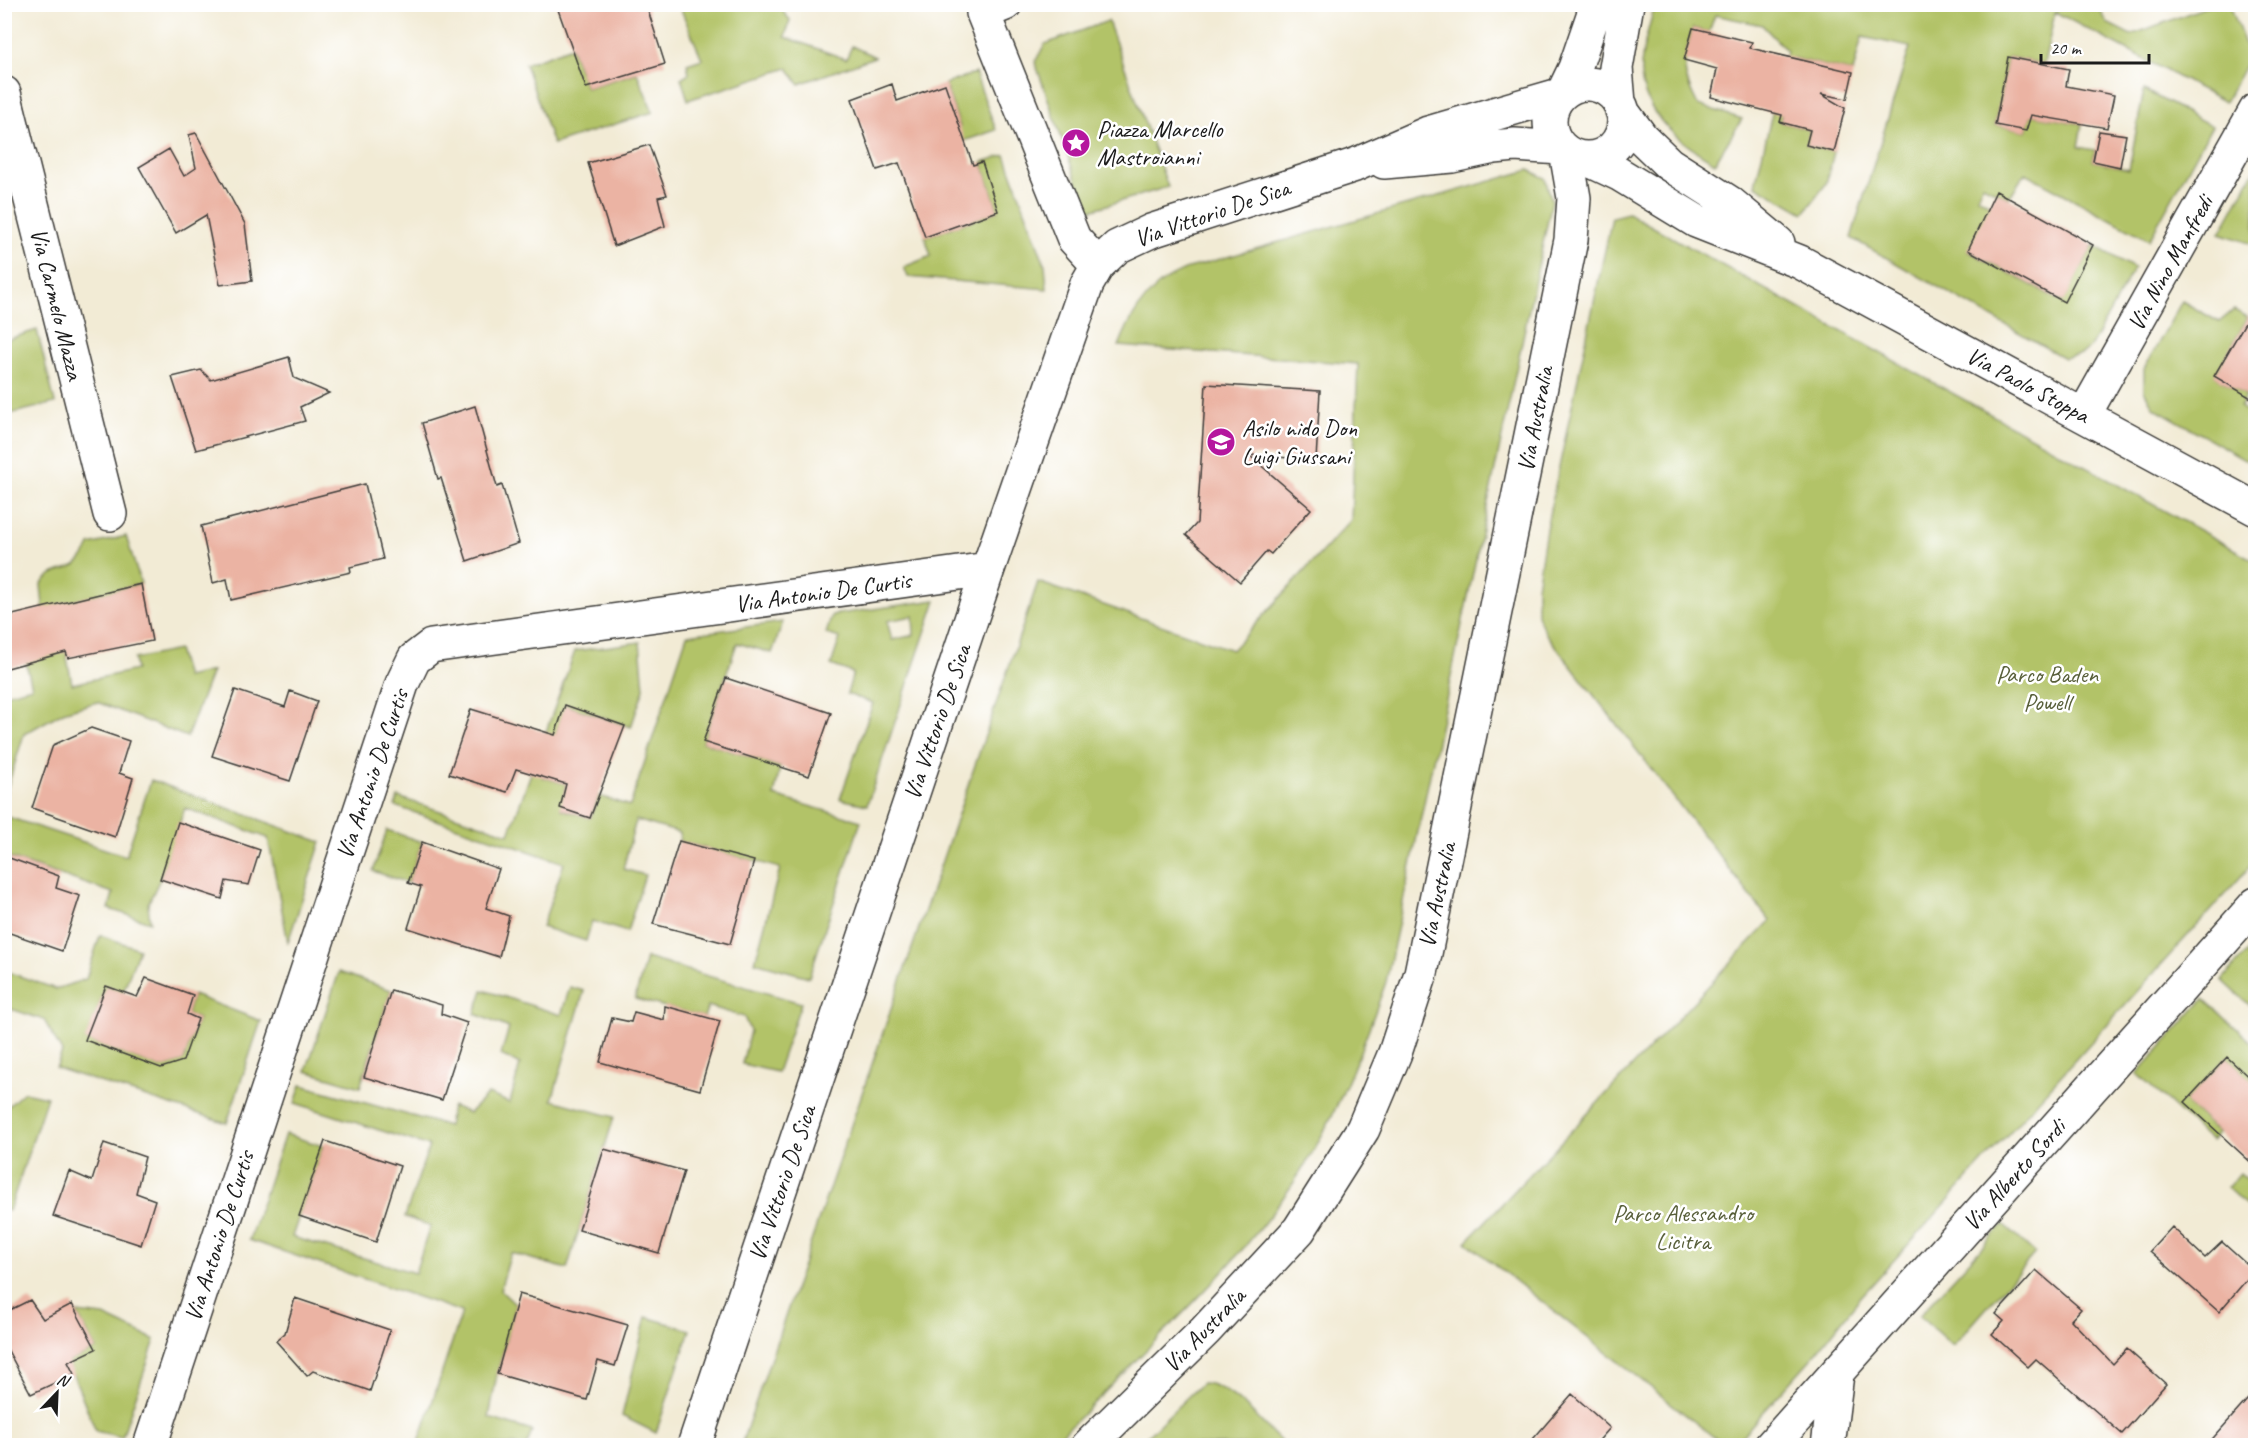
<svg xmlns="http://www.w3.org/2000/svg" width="2260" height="1450" font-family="Caveat,sans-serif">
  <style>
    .green { fill: #b2c367; stroke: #677042; stroke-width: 1.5; fill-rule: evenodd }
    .building { fill: #ebb3a3 }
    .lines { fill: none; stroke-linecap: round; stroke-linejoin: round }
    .street-casing { stroke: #3c3b38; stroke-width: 36 }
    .street { stroke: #fff; stroke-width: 33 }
    .labels { text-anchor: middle; stroke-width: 5; stroke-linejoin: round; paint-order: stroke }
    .poi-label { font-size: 24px; fill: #1c1c1c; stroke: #fff; text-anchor: start }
    .street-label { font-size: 24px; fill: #1c1c1c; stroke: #fff }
    .park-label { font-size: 24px; fill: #585f3a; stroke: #fff }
  </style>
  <rect width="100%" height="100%" fill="#fff"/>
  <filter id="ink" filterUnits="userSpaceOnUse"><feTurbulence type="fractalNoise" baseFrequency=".0167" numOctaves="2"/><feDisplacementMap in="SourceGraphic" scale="12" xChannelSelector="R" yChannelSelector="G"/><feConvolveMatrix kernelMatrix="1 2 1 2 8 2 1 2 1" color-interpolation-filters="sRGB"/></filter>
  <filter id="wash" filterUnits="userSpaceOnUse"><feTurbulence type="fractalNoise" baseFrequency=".008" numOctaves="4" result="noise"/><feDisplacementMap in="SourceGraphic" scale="24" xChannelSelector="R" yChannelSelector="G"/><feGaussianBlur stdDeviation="1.35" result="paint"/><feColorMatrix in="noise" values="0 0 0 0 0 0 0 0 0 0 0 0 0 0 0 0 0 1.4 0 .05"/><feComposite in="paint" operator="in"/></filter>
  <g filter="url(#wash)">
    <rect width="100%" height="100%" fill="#f2ebd5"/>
    <path class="green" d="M 1655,4 L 2097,5 L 2107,23 L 2131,35 L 2211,5 L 2230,5 L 2250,57 L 2225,102 L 2055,12 L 2044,64 L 2008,57 L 1995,125 L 2026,131 L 2031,115 L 2082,124 L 2078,147 L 2095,150 L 2093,161 L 2129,169 L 2144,90 L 2212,126 L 2149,240 L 2025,173 L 2009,198 L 1983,185 L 1977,197 L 2001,210 L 1968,251 L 2063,302 L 2093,245 L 2134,268 L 2091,346 L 2082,354 L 2064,358 L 1851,238 L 1910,47 L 1862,37 L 1853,72 L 1793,58 L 1780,122 L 1810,130 L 1806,145 L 1834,152 L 1826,184 L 1804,213 L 1755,185 L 1787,51 L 1762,25 L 1715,15 L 1709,32 L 1693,28 C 1683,64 1680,71 1698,105 L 1742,119 L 1715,163 C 1684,145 1649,120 1642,82 C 1637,61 1650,26 1655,4 Z
      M 679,5 L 778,5 L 790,20 L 785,37 L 846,59 L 852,46 L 875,57 L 799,84 L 788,68 L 688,100 L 681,78 L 689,73 L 687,64 L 702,59 Z
      M 1108,21 L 1168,187 L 1087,211 L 1035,62 L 1045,44 Z
      M 571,47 L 586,88 L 637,73 L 653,112 L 553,144 L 525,64 Z
      M 975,73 L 996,130 L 949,146 L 946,131 L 960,126 L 945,84 Z
      M 1005,155 L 1045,265 L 1047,289 L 908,277 L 904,267 L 931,256 L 925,237 L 998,211 L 982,162 Z
      M 1529,170 L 1545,178 L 1552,201 L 1386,982 C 1361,1052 1335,1122 1292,1185 C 1253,1243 1204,1293 1154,1342 C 1120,1377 1086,1412 1051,1445 L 741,1445 L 1038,582 L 1232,650 L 1351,520 L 1358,364 L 1119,346 C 1128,322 1142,297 1164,281 C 1171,276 1181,272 1189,268 Z
      M 2255,170 L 2255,245 L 2220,233 Z
      M 1628,213 L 2255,561 L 2255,861 L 1859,1299 L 1818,1351 L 1734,1445 L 1724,1445 L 1466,1242 L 1770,921 L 1546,634 L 1537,615 L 1537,587 L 1546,529 L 1612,217 Z
      M 2182,301 L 2219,322 L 2234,310 L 2248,317 L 2215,376 L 2246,395 L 2240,407 L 2255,416 L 2255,465 L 2153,407 L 2144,390 L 2144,369 Z
      M 37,330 L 55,403 L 5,415 L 5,340 Z
      M 126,536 L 141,584 L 57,605 L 72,684 L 136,670 L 134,659 L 178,650 L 186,677 L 212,671 L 187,737 L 97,702 L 63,712 L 24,734 L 5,795 L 5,694 L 32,687 L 26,663 L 44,617 L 41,585 C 57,561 75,580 90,545 Z
      M 936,600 L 867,805 L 840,799 L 873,703 L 847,694 L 853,673 L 831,665 L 840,638 L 826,634 L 832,615 ZM 913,616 L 914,635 L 892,640 L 887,621 Z
      M 783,622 L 772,653 L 737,643 L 703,742 L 780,767 L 774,796 L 861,821 L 809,977 L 755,962 L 780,868 L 679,841 L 680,833 L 636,820 L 623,869 L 645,875 L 627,932 L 592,921 L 586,941 L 542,927 L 564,863 L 395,806 L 398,797 L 509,834 L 575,651 L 640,642 L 644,689 L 631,727 L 565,705 L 542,777 L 566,784 L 561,809 L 590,818 L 599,796 L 630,806 L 687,635 Z
      M 151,780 L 321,842 L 288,942 L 268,838 L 185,808 L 160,879 L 148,904 L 150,922 L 109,909 L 113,893 L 5,856 L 5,816 L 126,856 Z
      M 387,830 L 422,842 L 408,883 L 373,871 Z
      M 100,935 L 139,949 L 123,992 L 106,986 L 86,1040 L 161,1068 L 183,1061 L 198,1019 L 187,1014 L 193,995 L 261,1021 L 227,1123 L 56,1068 L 62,1052 L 44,1020 L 5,1007 L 5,971 L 56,989 L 86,979 Z
      M 2255,943 L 2255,1010 L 2222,980 Z
      M 646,958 L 801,1003 L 777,1072 L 742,1064 L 750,1031 L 744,1017 L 708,1006 L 704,1017 L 635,999 Z
      M 339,972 L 391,990 L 360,1087 L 306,1071 Z
      M 570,987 L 584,991 L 552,1100 L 614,1117 L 567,1269 L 511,1253 L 500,1290 L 516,1305 L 497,1374 L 489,1418 L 532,1431 L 527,1445 L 418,1445 L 462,1312 L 249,1240 L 285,1134 L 323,1146 L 292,1237 L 415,1273 L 430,1226 L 405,1217 L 429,1146 L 295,1103 L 301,1085 L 448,1126 L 452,1106 L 469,1113 L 488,1094 L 510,1103 L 520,1064 L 501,1055 L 509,1028 L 475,1014 L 483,990 L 561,1015 Z
      M 2204,999 L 2255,1045 L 2255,1084 L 2227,1057 L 2185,1102 L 2218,1133 L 2211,1141 L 2137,1074 Z
      M 24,1092 L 47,1097 L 9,1211 L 4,1210 L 5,1109 Z
      M 2240,1173 L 2255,1186 L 2255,1213 L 2227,1188 Z
      M 2003,1224 L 2035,1253 L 1953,1346 L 1919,1316 Z
      M 77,1313 L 104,1316 L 155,1340 L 122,1437 L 96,1431 L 68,1362 L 96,1349 Z
      M 646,1317 L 690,1330 L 656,1433 L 622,1416 Z
      M 1202,1383 C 1232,1384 1263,1426 1285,1445 L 1138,1445 Z"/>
    <g id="blocks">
      <path class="building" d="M 556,4 L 646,4 L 665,64 L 586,88 Z
        M 1693,28 L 1752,42 L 1750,48 L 1853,72 L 1847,99 L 1821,94 L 1845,108 L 1834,152 L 1806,145 L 1810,130 L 1780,122 L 1782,115 L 1711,97 L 1717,69 L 1684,60 Z
        M 2008,57 L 2069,69 L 2066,86 L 2114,95 L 2107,128 L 2031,115 L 2026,131 L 1995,125 Z
        M 892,84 L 897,101 L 945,84 L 973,165 L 982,162 L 998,211 L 925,237 L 899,163 L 877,170 L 852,99 Z
        M 2099,131 L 2126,135 L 2120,167 L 2093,161 Z
        M 196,133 L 245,224 L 252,281 L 220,285 L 206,215 L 176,233 L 139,167 L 169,149 L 184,176 L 196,168 L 189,135 Z
        M 649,145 L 667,195 L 658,197 L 665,226 L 614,246 L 588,163 Z
        M 1996,191 L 2093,245 L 2064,302 L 1968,250 Z
        M 2256,304 L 2256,401 L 2214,376 Z
        M 289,357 L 294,378 L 329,393 L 300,407 L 305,421 L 196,450 L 172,377 L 201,370 L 211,380 Z
        M 1206,384 L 1320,391 L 1316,460 L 1249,455 L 1311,509 L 1271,554 L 1267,551 L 1240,582 L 1186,535 L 1197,523 Z
        M 475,406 L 497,487 L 502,485 L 519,543 L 467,561 L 441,478 L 438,479 L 422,423 Z
        M 365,484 L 383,559 L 350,567 L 351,572 L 231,600 L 227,579 L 213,583 L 201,526 Z
        M 141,584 L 152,641 L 68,658 L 66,652 L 4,669 L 4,617 Z
        M 726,678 L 831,713 L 809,776 L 703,742 Z
        M 235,690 L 285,707 L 290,691 L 317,701 L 290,781 L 212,756 Z
        M 565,705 L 625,726 L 590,818 L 560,808 L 566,784 L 516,769 L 507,792 L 449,774 L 471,709 L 555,735 Z
        M 91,728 L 129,741 L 119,773 L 133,778 L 115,837 L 32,808 L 53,745 Z
        M 178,822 L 260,850 L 249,885 L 226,881 L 222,899 L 160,879 Z
        M 679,841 L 754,861 L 730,944 L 653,924 Z
        M 422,842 L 499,869 L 486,908 L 509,916 L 499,957 L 408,928 L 421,887 L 408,883 Z
        M 4,856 L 59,876 L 56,888 L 80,896 L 62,951 L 4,931 Z
        M 146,978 L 193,995 L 187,1014 L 198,1019 L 183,1061 L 161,1068 L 85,1040 L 106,986 L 137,997 Z
        M 391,990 L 442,1005 L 441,1014 L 467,1023 L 442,1100 L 364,1077 Z
        M 665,1006 L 720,1021 L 700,1090 L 600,1062 L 612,1018 L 631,1022 L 634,1012 L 664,1020 Z
        M 2227,1057 L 2256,1084 L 2256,1167 L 2185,1102 Z
        M 325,1141 L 400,1166 L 376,1242 L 299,1216 Z
        M 104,1143 L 145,1157 L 136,1193 L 155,1200 L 141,1245 L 53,1216 L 69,1171 L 92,1181 Z
        M 604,1149 L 684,1171 L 659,1253 L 579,1230 Z
        M 2172,1227 L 2205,1258 L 2222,1242 L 2254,1271 L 2219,1312 L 2150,1251 Z
        M 2036,1270 L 2081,1309 L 2071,1320 L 2113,1364 L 2127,1349 L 2166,1384 L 2122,1434 L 2036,1359 L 2028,1367 L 1992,1334 L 2004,1321 L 1996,1314 Z
        M 519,1294 L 628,1325 L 615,1366 L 598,1361 L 587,1400 L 497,1374 Z
        M 295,1298 L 390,1330 L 370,1391 L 313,1371 L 307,1376 L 276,1341 L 285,1333 Z
        M 30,1300 L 43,1319 L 72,1304 L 96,1349 L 68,1362 L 74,1374 L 31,1394 L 4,1343 L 4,1313 Z
        M 2256,1390 L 2256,1446 L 2206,1446 Z
        M 1572,1394 L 1610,1428 L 1594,1446 L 1527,1446 Z"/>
    </g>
  </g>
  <g filter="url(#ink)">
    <use href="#blocks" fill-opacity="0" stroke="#3c3b38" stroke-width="1.5"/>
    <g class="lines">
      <g class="street-casing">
        <path id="street" d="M 1005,4 L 983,13 L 1074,239 L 1098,265
          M1550 121a37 37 0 1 1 74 0a37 37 0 1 1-74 0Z
          M 1564,91 L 1575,68 L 1597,4
          M 4,93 L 110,514
          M 1619,103 L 1616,68 L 1627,4
          M 1622,111 L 1642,138 L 1669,164 L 1730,203 L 1778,243
          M 1587,159 L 1619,174 L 1696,221 L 1800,262 L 2256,509
          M 1384,162 L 1452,156 L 1494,147 L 1515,145 L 1561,148
          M 2084,415 L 2256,110
          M 150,1446 L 402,684 L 414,659 L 431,646 L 988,569
          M 694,1446 L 988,569 L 1087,284 L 1098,265 L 1117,247 L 1151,231 L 1355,165 L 1428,133 L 1559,95
          M 1088,1446 L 1205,1331 L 1299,1230 L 1363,1129 L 1395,1053 L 1421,973 L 1571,240 L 1574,198 L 1566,152
          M 1771,1446 L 2256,904
          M 1828,1446 L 1837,1374"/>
      </g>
      <use href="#street" class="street"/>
    </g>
  </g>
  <defs>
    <g id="sight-disc" transform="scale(1.5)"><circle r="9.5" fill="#b5179e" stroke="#fff"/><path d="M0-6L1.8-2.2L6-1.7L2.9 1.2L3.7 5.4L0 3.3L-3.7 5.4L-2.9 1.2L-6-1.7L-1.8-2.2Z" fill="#fff"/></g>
    <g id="school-disc" transform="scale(1.5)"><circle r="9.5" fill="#b5179e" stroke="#fff"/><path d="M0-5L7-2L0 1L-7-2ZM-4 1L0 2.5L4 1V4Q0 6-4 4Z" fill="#fff"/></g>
  </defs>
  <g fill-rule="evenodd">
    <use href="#sight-disc" x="1076" y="143"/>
    <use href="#school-disc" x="1221" y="442"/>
  </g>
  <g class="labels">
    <g class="poi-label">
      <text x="1097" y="137">Piazza Marcello<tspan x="1097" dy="28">Mastroianni</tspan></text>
      <text x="1242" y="436">Asilo nido Don<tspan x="1242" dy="28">Luigi Giussani</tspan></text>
    </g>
    <g class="street-label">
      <text transform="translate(1212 213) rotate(-19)" y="8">Via Vittorio De Sica</text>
      <text transform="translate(2170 263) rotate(-61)" y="8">Via Nino Manfredi</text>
      <text transform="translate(57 304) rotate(76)" y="8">Via Carmelo Mazza</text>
      <text transform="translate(2028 385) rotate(28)" y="8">Via Paolo Stoppa</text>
      <text transform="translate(1535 419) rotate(-79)" y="8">Via Australia</text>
      <text transform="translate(823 592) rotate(-8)" y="8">Via Antonio De Curtis</text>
      <text transform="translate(937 722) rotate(-71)" y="8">Via Vittorio De Sica</text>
      <text transform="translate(372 774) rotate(-71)" y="8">Via Antonio De Curtis</text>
      <text transform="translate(1437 895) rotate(-78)" y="8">Via Australia</text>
      <text transform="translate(2014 1175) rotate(-48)" y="8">Via Alberto Sordi</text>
      <text transform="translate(782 1183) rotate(-71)" y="8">Via Vittorio De Sica</text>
      <text transform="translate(219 1236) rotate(-72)" y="8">Via Antonio De Curtis</text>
      <text transform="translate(1204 1330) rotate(-46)" y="8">Via Australia</text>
    </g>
    <g class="park-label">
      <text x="2047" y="682">Parco Baden<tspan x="2047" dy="28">Powell</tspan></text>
      <text x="1683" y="1221">Parco Alessandro<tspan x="1683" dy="28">Licitra</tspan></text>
    </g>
  </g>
  <rect width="2260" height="1450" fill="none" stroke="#fff" stroke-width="24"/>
  <g transform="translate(57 1393) rotate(23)" stroke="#ffffff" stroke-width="4.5" paint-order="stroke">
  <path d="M0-4.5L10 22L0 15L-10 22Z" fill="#1c1c1c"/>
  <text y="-9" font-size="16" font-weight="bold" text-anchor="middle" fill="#1c1c1c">N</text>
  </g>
  <path d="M2041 54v9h108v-9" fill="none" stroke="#1c1c1c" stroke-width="3"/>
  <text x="2050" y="54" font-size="18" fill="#1c1c1c" stroke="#ffffff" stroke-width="4.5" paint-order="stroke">20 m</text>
</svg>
